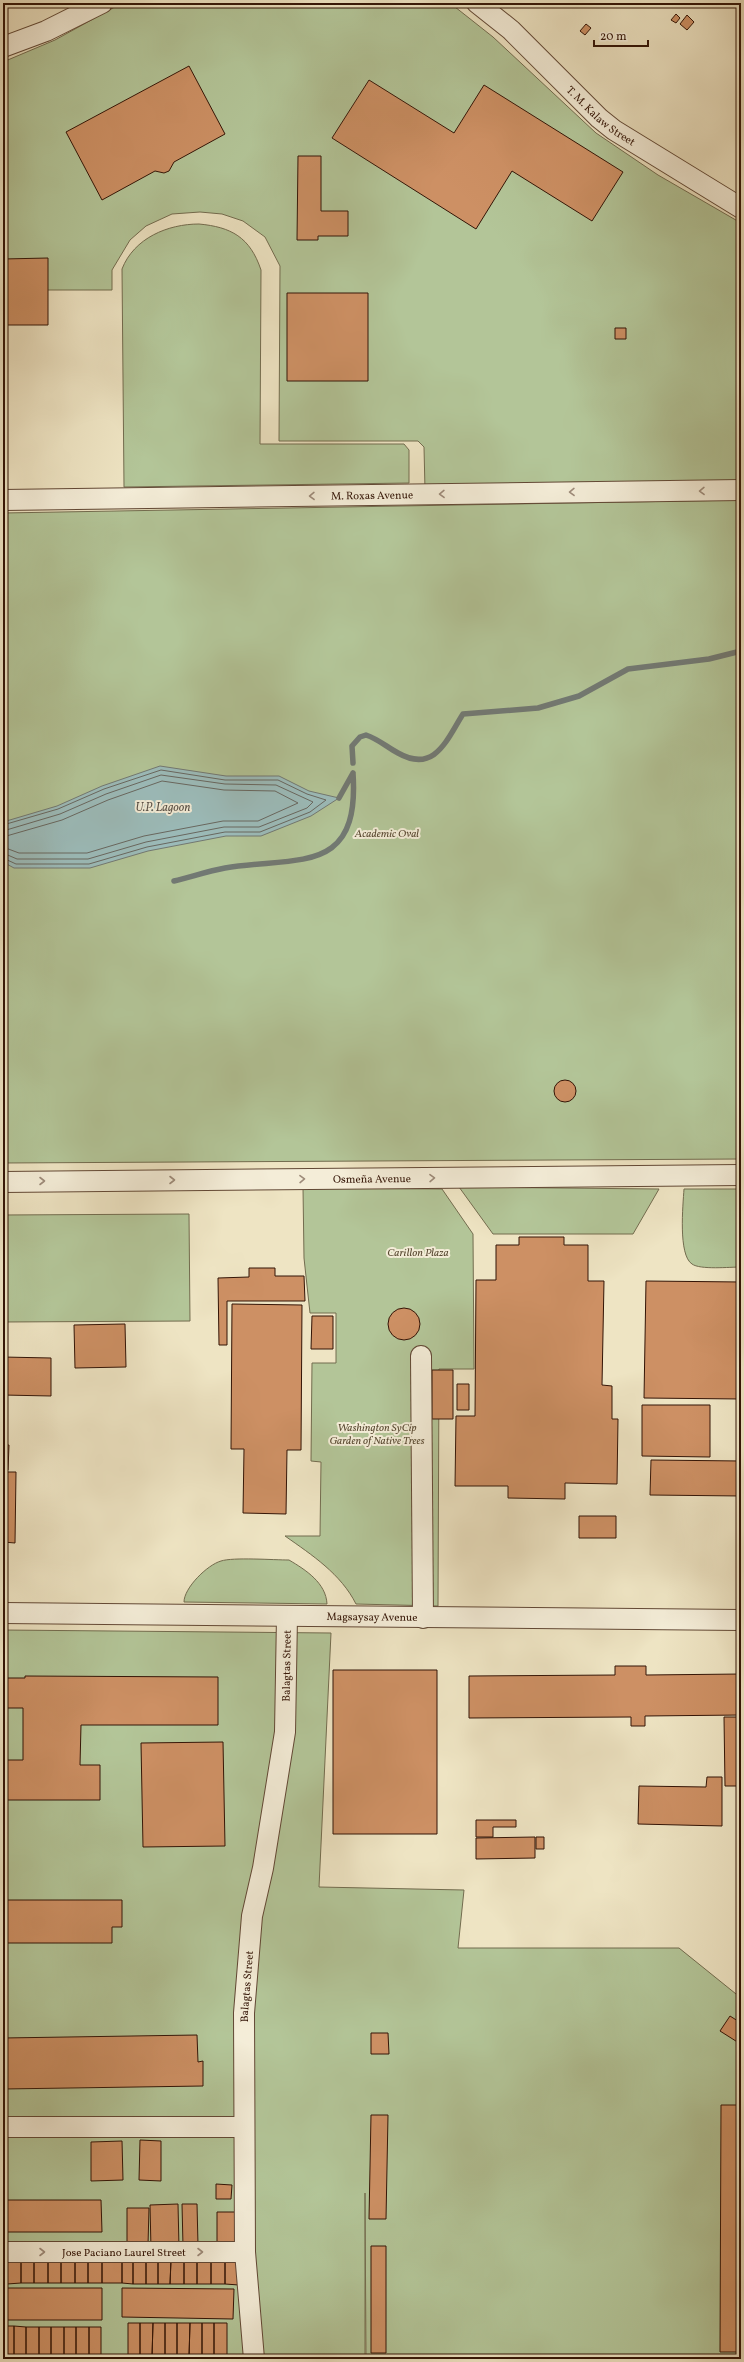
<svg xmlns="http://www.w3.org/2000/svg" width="744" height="2362" font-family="Vollkorn,serif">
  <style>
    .green { fill: #b3c598; stroke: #736c4f }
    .water { fill: #9cbdbc; stroke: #727973 }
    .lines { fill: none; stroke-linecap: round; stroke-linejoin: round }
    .shore { stroke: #686861; stroke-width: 1 }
    .stream { stroke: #727973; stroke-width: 5.5 }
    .building { fill: #cd9064; stroke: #331406 }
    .minor-casing { stroke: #624835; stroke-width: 22 }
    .minor { stroke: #f4edd8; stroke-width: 20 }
    .oneway { stroke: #9d8b7a }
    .labels { text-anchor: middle; stroke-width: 4; stroke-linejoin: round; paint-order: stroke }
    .street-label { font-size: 11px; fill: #331406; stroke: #f4edd8 }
    .park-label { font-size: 11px; font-style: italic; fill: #594932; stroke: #f4edd8 }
    .water-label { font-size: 12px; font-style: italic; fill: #584f46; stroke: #f4edd8 }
  </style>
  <rect width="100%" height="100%" fill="#eee4c3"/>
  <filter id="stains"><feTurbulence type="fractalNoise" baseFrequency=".005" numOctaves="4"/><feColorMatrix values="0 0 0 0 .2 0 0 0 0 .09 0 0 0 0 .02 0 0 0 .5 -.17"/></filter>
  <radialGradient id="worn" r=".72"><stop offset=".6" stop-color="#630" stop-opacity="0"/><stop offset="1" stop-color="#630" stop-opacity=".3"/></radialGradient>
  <path class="green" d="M 122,3 L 450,3 L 493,37 L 596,133 L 658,175 L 741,223 L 741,487 L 425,490 L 424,447 L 418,441 L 279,441 L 280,266 L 265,237 L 243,221 L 222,214 L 200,212 L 172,214 L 146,226 L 130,240 L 112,270 L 112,290 L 3,290 L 3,62 L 55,40 Z
    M 199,224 C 231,227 250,237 261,270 L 260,444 L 404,444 L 409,450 L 409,483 L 124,487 L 122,269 C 134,238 168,224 199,224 Z
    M 741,500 L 741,1159 L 3,1163 L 3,513 Z
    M 459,1187 L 659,1189 L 633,1234 L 493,1234 Z
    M 303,1188 L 442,1189 L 473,1234 L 474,1369 L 439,1369 L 438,1606 L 356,1604 C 341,1574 312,1555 285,1536 L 320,1536 L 321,1462 L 311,1461 L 312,1363 L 336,1363 L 336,1313 L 310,1313 L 304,1258 Z
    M 684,1189 L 741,1189 L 741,1267 C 730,1267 700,1270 692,1264 C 678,1255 683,1205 684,1189 Z
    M 189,1214 L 190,1321 L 3,1322 L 3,1215 Z
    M 289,1560 C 306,1570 326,1583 327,1604 L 184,1602 C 184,1588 207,1565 221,1561 C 233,1557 274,1560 289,1560 Z
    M 3,1630 L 331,1633 L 319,1887 L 464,1890 L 458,1948 L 679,1948 L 741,1998 L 741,2359 L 366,2359 L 365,2193 L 365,2359 L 3,2359 Z"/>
  <path class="water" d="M 160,766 L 226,776 L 279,776 L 309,791 L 339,798 L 311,816 L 261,836 L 226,836 L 148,851 L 90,868 L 14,868 L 3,862 L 3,822 L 57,806 L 102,786 Z"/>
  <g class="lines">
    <path class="shore" d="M 3,825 L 58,809 L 104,789 L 161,770 L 225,780 L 278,780 L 307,794 L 326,800 L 310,812 L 260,832 L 225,832 L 147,847 L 89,864 L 16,864 L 3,858
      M 3,831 L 60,814 L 106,794 L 161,775 L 225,784 L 276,785 L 313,802 L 307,808 L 259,827 L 224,827 L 146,842 L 88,859 L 17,859 L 3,853
      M 3,837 L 62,820 L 108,800 L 162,781 L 224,790 L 275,791 L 298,803 L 258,821 L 223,821 L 144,836 L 87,853 L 19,853 L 3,847"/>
    <path class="stream" d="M 353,763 L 352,746 L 360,737 L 366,735 C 378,739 387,747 398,753 C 435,774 447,739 463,714 L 538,708 L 579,696 L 628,669 L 709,659 L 741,651
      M 339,798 L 353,773
      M 174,881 C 191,877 208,871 225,868 C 298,856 360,876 353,773"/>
  </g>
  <path class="building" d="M 676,14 L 680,18 L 676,23 L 671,20 Z
    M 687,15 L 694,22 L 687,30 L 680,24 Z
    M 586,24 L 591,28 L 585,35 L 580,31 Z
    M 189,66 L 225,134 L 174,162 L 169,171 L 164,173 L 155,171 L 102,200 L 66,132 Z
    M 369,80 L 454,133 L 484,85 L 623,172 L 592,221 L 512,171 L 476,229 L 332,138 Z
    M 298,156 L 321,156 L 321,211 L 348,211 L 348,236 L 318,236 L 318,240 L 297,240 Z
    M 48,258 L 48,325 L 3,325 L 3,259 Z
    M 287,293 L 368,293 L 368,381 L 287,381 Z
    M 615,328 L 626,328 L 626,339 L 615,339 Z
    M554 1091a11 11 0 1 1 22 0a11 11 0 1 1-22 0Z
    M 519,1237 L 564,1237 L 564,1245 L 588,1245 L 588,1281 L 604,1281 L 602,1385 L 612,1386 L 612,1419 L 618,1419 L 617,1484 L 565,1483 L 565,1499 L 508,1498 L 508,1486 L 455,1486 L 456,1416 L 475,1416 L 476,1280 L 496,1280 L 496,1245 L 519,1245 Z
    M 249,1268 L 275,1268 L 275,1276 L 304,1276 L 305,1301 L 227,1301 L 227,1345 L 219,1345 L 218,1278 L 249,1277 Z
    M 646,1281 L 741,1282 L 741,1399 L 644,1398 Z
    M 232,1304 L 302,1305 L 301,1450 L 287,1450 L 286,1514 L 243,1513 L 244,1449 L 231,1449 Z
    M388 1324a16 16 0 1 1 32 0a16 16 0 1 1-32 0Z
    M 312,1316 L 333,1316 L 333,1349 L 311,1349 Z
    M 125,1324 L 126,1367 L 75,1368 L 74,1325 Z
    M 3,1357 L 51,1358 L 51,1396 L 3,1395 Z
    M 432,1370 L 453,1370 L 453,1419 L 432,1419 Z
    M 457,1384 L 469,1384 L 469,1410 L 457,1410 Z
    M 642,1405 L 710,1405 L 710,1457 L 642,1456 Z
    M 3,1445 L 9,1445 L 8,1470 L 3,1470 Z
    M 651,1460 L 741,1461 L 741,1496 L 650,1495 Z
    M 3,1472 L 16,1472 L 15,1543 L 3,1542 Z
    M 579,1516 L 616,1516 L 616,1538 L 579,1538 Z
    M 615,1666 L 646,1666 L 646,1675 L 741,1674 L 741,1715 L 645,1716 L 645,1726 L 631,1726 L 631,1717 L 469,1718 L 469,1676 L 615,1675 Z
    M 333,1670 L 437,1670 L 437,1834 L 333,1834 Z
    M 25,1676 L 218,1677 L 218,1725 L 81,1725 L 80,1765 L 100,1765 L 100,1800 L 3,1800 L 3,1760 L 23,1760 L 23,1708 L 3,1708 L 3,1678 L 25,1678 Z
    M 724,1717 L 741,1717 L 741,1786 L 725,1786 Z
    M 223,1742 L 225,1846 L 143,1847 L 141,1743 Z
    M 707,1777 L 722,1777 L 722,1826 L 638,1824 L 639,1786 L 706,1787 Z
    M 476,1820 L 516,1820 L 516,1827 L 493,1827 L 493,1837 L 476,1837 Z
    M 535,1837 L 535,1858 L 476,1859 L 476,1838 Z
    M 536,1837 L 544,1837 L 544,1849 L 536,1849 Z
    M 3,1900 L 122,1900 L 122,1927 L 112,1927 L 112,1943 L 3,1943 Z
    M 730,2016 L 741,2023 L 741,2040 L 739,2043 L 720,2031 Z
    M 371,2033 L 388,2033 L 389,2054 L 371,2054 Z
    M 197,2035 L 198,2062 L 203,2061 L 203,2086 L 3,2089 L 3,2038 Z
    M 721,2105 L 741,2105 L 741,2352 L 720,2352 Z
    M 371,2115 L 388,2115 L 386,2219 L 369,2219 Z
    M 140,2140 L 161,2141 L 161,2181 L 139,2180 Z
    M 122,2141 L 123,2180 L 91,2181 L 91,2142 Z
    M 216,2184 L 232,2185 L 231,2199 L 216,2199 Z
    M 3,2200 L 101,2200 L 102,2232 L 3,2232 Z
    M 178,2204 L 179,2248 L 151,2249 L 150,2205 Z
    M 182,2204 L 197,2204 L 198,2245 L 183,2246 Z
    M 127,2208 L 149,2208 L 148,2245 L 127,2245 Z
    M 217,2212 L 239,2212 L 239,2245 L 217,2245 Z
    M 371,2246 L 386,2246 L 386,2353 L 371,2353 Z
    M 3,2260 L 7,2260 L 7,2284 L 3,2284 Z
    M 7,2260 L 21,2260 L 21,2283 L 7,2284 Z
    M 21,2260 L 34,2260 L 34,2283 L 21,2283 Z
    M 34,2260 L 48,2260 L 48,2283 L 34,2283 Z
    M 48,2260 L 61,2260 L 61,2283 L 48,2283 Z
    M 61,2260 L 75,2260 L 75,2283 L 61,2283 Z
    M 75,2260 L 88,2260 L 88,2283 L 75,2283 Z
    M 88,2260 L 102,2260 L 102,2283 L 88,2283 Z
    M 102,2260 L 122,2260 L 122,2283 L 102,2283 Z
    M 122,2260 L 133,2260 L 133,2284 L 122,2283 Z
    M 133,2260 L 146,2260 L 146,2284 L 133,2284 Z
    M 146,2260 L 158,2260 L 158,2284 L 146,2284 Z
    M 158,2260 L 171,2260 L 170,2284 L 158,2284 Z
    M 171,2260 L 184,2260 L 184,2284 L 170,2284 Z
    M 184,2260 L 197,2260 L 197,2284 L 184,2284 Z
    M 197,2260 L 211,2260 L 211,2284 L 197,2284 Z
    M 211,2260 L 225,2260 L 225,2284 L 211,2284 Z
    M 225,2260 L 239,2260 L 239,2285 L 225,2284 Z
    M 3,2288 L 102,2288 L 102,2320 L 3,2320 Z
    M 122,2288 L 234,2289 L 233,2319 L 122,2317 Z
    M 128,2323 L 140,2323 L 140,2357 L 128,2357 Z
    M 140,2323 L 153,2323 L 152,2357 L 140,2357 Z
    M 153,2323 L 165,2323 L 165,2357 L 152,2357 Z
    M 165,2323 L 177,2323 L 177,2357 L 165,2357 Z
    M 177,2323 L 190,2323 L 189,2357 L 177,2357 Z
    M 190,2323 L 202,2323 L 202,2357 L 189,2357 Z
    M 202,2323 L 214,2323 L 214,2357 L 202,2357 Z
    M 214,2323 L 227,2323 L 227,2358 L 214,2357 Z
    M 3,2326 L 14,2326 L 14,2359 L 3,2359 Z
    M 14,2326 L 26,2327 L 26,2359 L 14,2359 Z
    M 26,2327 L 39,2327 L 39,2359 L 26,2359 Z
    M 39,2327 L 51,2327 L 51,2359 L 39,2359 Z
    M 51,2327 L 64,2327 L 64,2359 L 51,2359 Z
    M 64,2327 L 76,2327 L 76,2359 L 64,2359 Z
    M 76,2327 L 89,2327 L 89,2359 L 76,2359 Z
    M 89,2327 L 101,2327 L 101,2359 L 89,2359 Z"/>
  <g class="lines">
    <g class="minor-casing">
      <g id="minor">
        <path id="s1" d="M 477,3 L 511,30 L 599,118 L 614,130 L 741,208"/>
        <path d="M 3,47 L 46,31 L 102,3"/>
        <path id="s2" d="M 3,500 L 741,490"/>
        <path id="s3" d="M 3,1182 L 741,1175"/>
        <path d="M 421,1356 L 423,1618"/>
        <path id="s4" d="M 3,1613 L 741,1620"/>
        <path d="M 3,2127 L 243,2127"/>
        <path id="s5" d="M 3,2252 L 245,2252"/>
        <path id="s6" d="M 254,2359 L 245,2252 L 244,2013 L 252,1916 L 263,1868 L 285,1732 L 287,1616"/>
      </g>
    </g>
    <use href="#minor" class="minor"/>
  </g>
  <defs><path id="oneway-chevron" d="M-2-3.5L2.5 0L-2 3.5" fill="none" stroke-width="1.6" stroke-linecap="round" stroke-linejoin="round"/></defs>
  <g class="oneway">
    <use href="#oneway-chevron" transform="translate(702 491) rotate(179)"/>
    <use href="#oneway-chevron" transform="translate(572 492) rotate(179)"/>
    <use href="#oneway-chevron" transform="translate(442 494) rotate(179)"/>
    <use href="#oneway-chevron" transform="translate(312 496) rotate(179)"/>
    <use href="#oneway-chevron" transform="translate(432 1178) rotate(-1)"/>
    <use href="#oneway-chevron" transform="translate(302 1179) rotate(-1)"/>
    <use href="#oneway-chevron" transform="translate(172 1180)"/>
    <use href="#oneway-chevron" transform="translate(42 1181)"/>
    <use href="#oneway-chevron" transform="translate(42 2252)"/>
    <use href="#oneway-chevron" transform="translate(200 2252)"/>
  </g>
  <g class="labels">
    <g class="street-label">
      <text dy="4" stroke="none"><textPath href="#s1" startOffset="168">T. M. Kalaw Street</textPath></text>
      <text dy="4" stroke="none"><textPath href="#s2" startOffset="369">M. Roxas Avenue</textPath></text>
      <text dy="4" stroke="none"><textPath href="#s3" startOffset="369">Osmeña Avenue</textPath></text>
      <text dy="4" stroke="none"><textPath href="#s4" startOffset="369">Magsaysay Avenue</textPath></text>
      <text dy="4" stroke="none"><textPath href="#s6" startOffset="697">Balagtas Street</textPath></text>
      <text dy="4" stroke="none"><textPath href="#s6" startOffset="373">Balagtas Street</textPath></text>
      <text dy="4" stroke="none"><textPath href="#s5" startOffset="121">Jose Paciano Laurel Street</textPath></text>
    </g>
    <g class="park-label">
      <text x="387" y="837">Academic Oval</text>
      <text x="418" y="1256">Carillon Plaza</text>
      <text x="377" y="1431">Washington SyCip<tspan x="377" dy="13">Garden of Native Trees</tspan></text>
    </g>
    <g class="water-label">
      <text x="163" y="811">U.P. Lagoon</text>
    </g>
  </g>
  <rect width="744" height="2362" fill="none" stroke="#eee4c3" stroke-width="16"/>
  <rect x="4" y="4" width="736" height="2354" fill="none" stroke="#331406" stroke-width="2"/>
  <rect x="8" y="8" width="728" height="2346" fill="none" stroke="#331406"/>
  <path d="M594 40v6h54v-6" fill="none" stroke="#331406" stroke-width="2"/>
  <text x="600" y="40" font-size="12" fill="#331406" stroke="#f4edd8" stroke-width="3" paint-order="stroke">20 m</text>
  <rect width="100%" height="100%" filter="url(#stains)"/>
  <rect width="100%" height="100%" fill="url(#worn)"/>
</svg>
